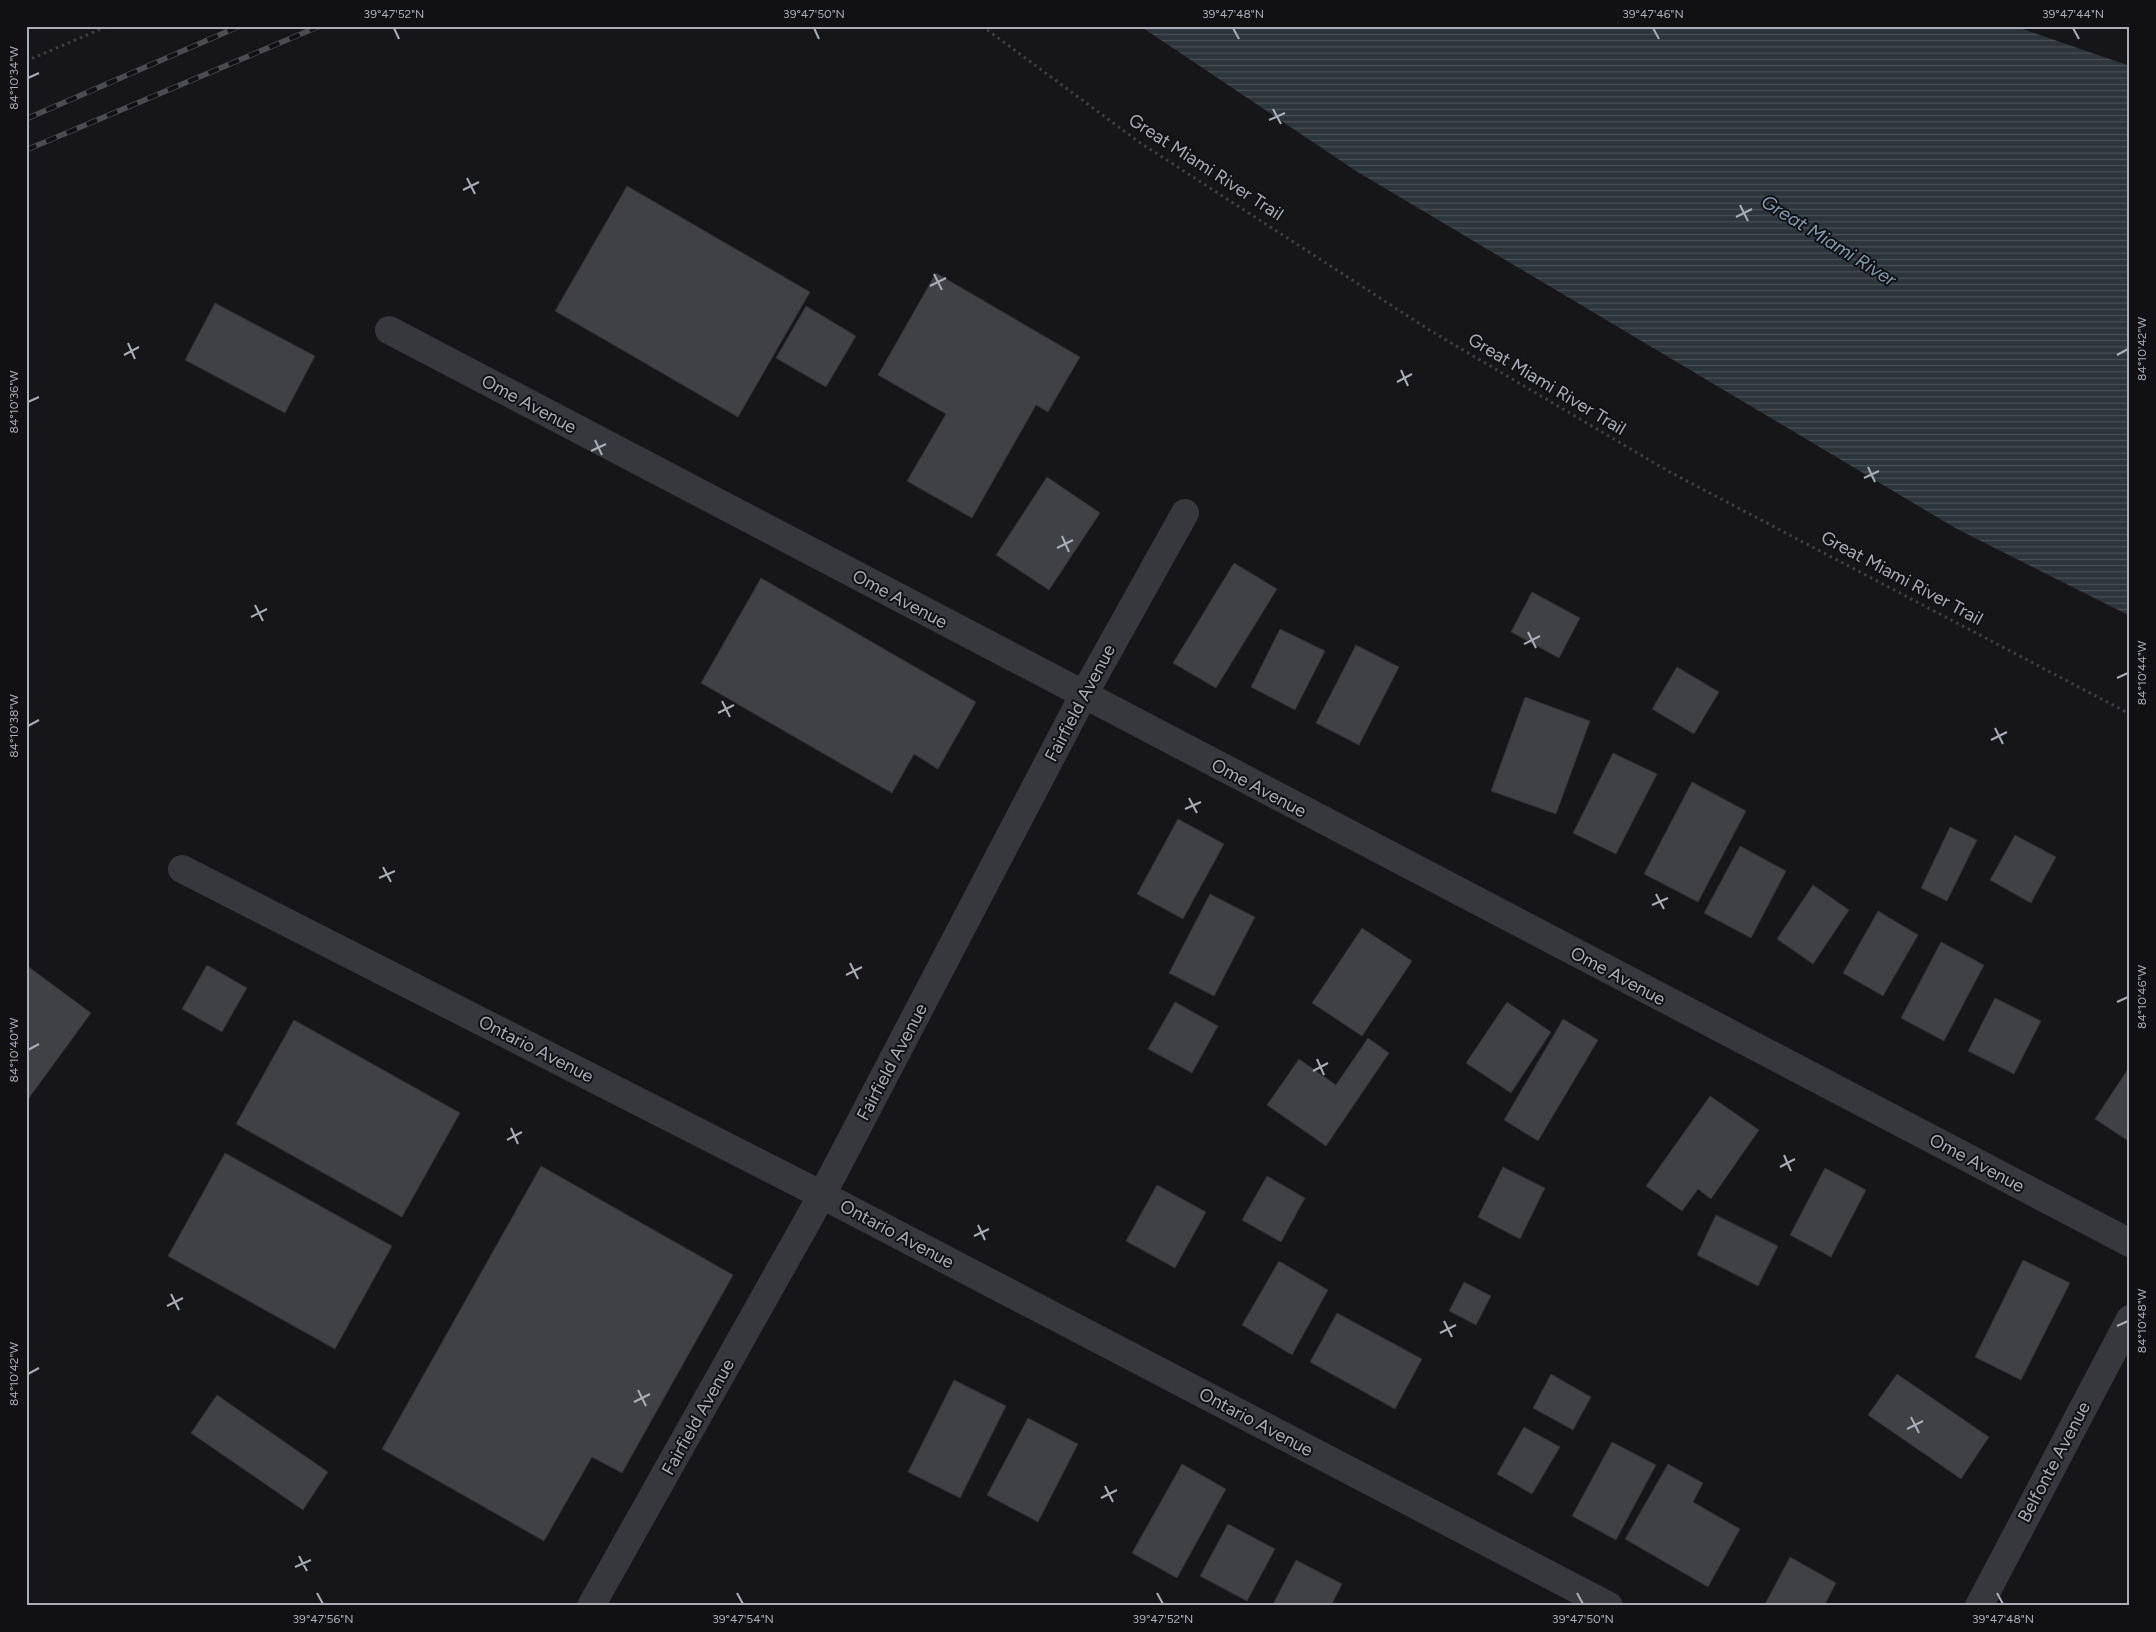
<svg xmlns="http://www.w3.org/2000/svg" width="2156" height="1632" font-family="Figtree,sans-serif">
  <style>
    .water { fill: url(#water-rules) }
    .building { fill: #404145; stroke: #303034 }
    .lines { fill: none; stroke-linecap: round; stroke-linejoin: round }
    .path { stroke: #3d3f44; stroke-width: 3; stroke-dasharray: 2.5 4; stroke-linecap: butt }
    .street { stroke: #37383d; stroke-width: 28 }
    .rail-casing { stroke: #4a4c52; stroke-width: 5.5 }
    .rail { stroke: #111113; stroke-width: 4; stroke-dasharray: 11; stroke-linecap: butt }
    .ticks { fill: none; stroke: #a8adb8; stroke-width: 2 }
    .labels { text-anchor: middle; stroke-width: 4; stroke-linejoin: round; paint-order: stroke }
    .street-label { font-size: 18px; fill: #a8adb8; stroke: #111113 }
    .water-label { font-size: 19px; font-style: italic; fill: #7f9bb3; stroke: #111113 }
    .neatline { fill: none; stroke: #a8adb8; stroke-width: 2 }
    .ticks-label { font-size: 12px; text-anchor: middle; fill: #a8adb8 }
  </style>
  <defs>
    <pattern id="water-rules" width="6" height="5" patternUnits="userSpaceOnUse" patternTransform="scale(1.25)"><rect width="6" height="5" fill="#2c353c"/><path d="M0 2.5h6" fill="none" stroke="#485056"/></pattern>
  </defs>
  <rect width="100%" height="100%" fill="#161618"/>
  <path class="water" d="M 1140,26 L 2014,26 L 2130,66 L 2130,616 L 1957,529 L 1356,171 Z"/>
  <path class="building" d="M 627,186 L 810,292 L 738,417 L 555,311 Z
    M 936,273 L 1080,357 L 1048,412 L 1036,405 L 972,518 L 907,481 L 946,414 L 878,375 Z
    M 215,303 L 315,356 L 285,413 L 185,360 Z
    M 806,306 L 856,336 L 826,387 L 776,358 Z
    M 1047,477 L 1100,513 L 1049,590 L 996,555 Z
    M 1234,563 L 1277,589 L 1216,688 L 1173,663 Z
    M 761,578 L 976,702 L 938,769 L 914,754 L 892,793 L 701,683 Z
    M 1532,592 L 1580,618 L 1559,658 L 1511,632 Z
    M 1280,629 L 1325,651 L 1295,710 L 1251,687 Z
    M 1356,645 L 1399,667 L 1359,745 L 1316,723 Z
    M 1677,667 L 1719,692 L 1694,734 L 1652,709 Z
    M 1525,697 L 1590,721 L 1556,814 L 1491,791 Z
    M 1613,753 L 1657,774 L 1616,854 L 1573,833 Z
    M 1692,782 L 1746,811 L 1698,902 L 1644,874 Z
    M 1178,819 L 1224,844 L 1183,919 L 1137,894 Z
    M 1950,827 L 1977,840 L 1947,901 L 1921,888 Z
    M 2015,835 L 2056,857 L 2031,903 L 1990,880 Z
    M 1740,846 L 1786,871 L 1751,938 L 1704,913 Z
    M 1813,885 L 1849,910 L 1813,964 L 1777,939 Z
    M 1210,894 L 1255,917 L 1214,996 L 1169,973 Z
    M 1878,911 L 1918,935 L 1883,996 L 1843,973 Z
    M 1362,928 L 1412,961 L 1362,1036 L 1312,1003 Z
    M 1941,942 L 1984,965 L 1944,1041 L 1901,1018 Z
    M 26,965 L 91,1013 L 26,1102 Z
    M 207,965 L 247,988 L 222,1032 L 182,1009 Z
    M 1995,998 L 2041,1021 L 2014,1074 L 1968,1051 Z
    M 1175,1002 L 1218,1026 L 1192,1073 L 1148,1049 Z
    M 1507,1002 L 1551,1032 L 1511,1093 L 1466,1063 Z
    M 1563,1019 L 1598,1040 L 1538,1141 L 1504,1120 Z
    M 294,1020 L 460,1113 L 402,1217 L 236,1124 Z
    M 1368,1038 L 1389,1053 L 1326,1146 L 1267,1105 L 1299,1059 L 1336,1085 Z
    M 2130,1066 L 2130,1142 L 2095,1119 Z
    M 1710,1096 L 1759,1130 L 1711,1199 L 1698,1189 L 1682,1211 L 1646,1186 Z
    M 225,1153 L 392,1246 L 335,1349 L 168,1256 Z
    M 541,1166 L 733,1275 L 622,1473 L 592,1457 L 544,1541 L 382,1449 Z
    M 1503,1167 L 1545,1188 L 1520,1239 L 1478,1217 Z
    M 1825,1168 L 1866,1190 L 1831,1257 L 1790,1235 Z
    M 1267,1176 L 1305,1198 L 1281,1242 L 1242,1220 Z
    M 1157,1185 L 1206,1212 L 1175,1268 L 1126,1241 Z
    M 1716,1215 L 1778,1246 L 1758,1286 L 1697,1255 Z
    M 2023,1260 L 2070,1283 L 2021,1380 L 1975,1357 Z
    M 1279,1261 L 1328,1290 L 1292,1355 L 1242,1325 Z
    M 1464,1282 L 1491,1296 L 1476,1325 L 1449,1311 Z
    M 1337,1313 L 1422,1359 L 1395,1409 L 1310,1362 Z
    M 1551,1374 L 1591,1397 L 1573,1430 L 1533,1408 Z
    M 1897,1374 L 1989,1437 L 1961,1479 L 1868,1415 Z
    M 954,1380 L 1006,1406 L 960,1498 L 908,1472 Z
    M 217,1395 L 328,1472 L 303,1510 L 191,1433 Z
    M 1028,1418 L 1078,1444 L 1038,1522 L 987,1495 Z
    M 1524,1427 L 1560,1447 L 1532,1494 L 1497,1474 Z
    M 1612,1442 L 1656,1465 L 1616,1540 L 1572,1516 Z
    M 1182,1464 L 1226,1489 L 1177,1578 L 1132,1553 Z
    M 1668,1464 L 1703,1483 L 1693,1502 L 1740,1529 L 1708,1587 L 1625,1539 Z
    M 1228,1524 L 1275,1549 L 1247,1601 L 1200,1576 Z
    M 1790,1557 L 1836,1583 L 1824,1606 L 1764,1606 Z
    M 1296,1560 L 1342,1584 L 1331,1606 L 1272,1606 Z"/>
  <g class="lines">
    <path class="path" d="M 982,26 L 1139,142 L 1431,331 L 1668,471 L 2130,714
      M 26,61 L 108,26"/>
    <path class="street" d="M 389,330 L 2130,1243
      M 182,869 L 822,1195 L 1609,1606
      M 591,1606 L 822,1195 L 1083,696 L 1185,513
      M 1979,1606 L 2130,1319"/>
    <g class="rail-casing">
      <path id="rail" d="M 26,119 L 240,26
        M 26,150 L 320,26"/>
    </g>
    <use href="#rail" class="rail"/>
  </g>
  <path class="ticks" d="M 394,28 L 399,39M 814,28 L 819,39M 1233,28 L 1239,39M 1653,28 L 1659,39M 2073,28 L 2079,39M 28,78 L 39,73M 1273,109 L 1281,124M 1269,120 L 1285,113M 467,178 L 475,194M 463,190 L 479,182M 1740,205 L 1748,221M 1736,217 L 1752,209M 934,274 L 942,290M 930,286 L 946,278M 128,343 L 135,359M 124,355 L 139,347M 2117,355 L 2128,349M 1401,370 L 1408,386M 1397,382 L 1412,374M 28,402 L 39,397M 595,440 L 602,455M 591,451 L 606,444M 1868,467 L 1875,482M 1864,478 L 1879,471M 1062,536 L 1069,552M 1057,548 L 1073,540M 255,605 L 263,621M 251,617 L 267,609M 1528,632 L 1536,648M 1524,644 L 1540,636M 2117,678 L 2128,673M 722,701 L 730,717M 718,713 L 734,705M 28,726 L 39,720M 1995,728 L 2003,744M 1991,740 L 2007,732M 1189,798 L 1197,813M 1185,809 L 1201,802M 383,867 L 391,882M 379,878 L 395,871M 1656,894 L 1664,909M 1652,905 L 1668,898M 850,963 L 858,979M 846,975 L 862,967M 2117,1002 L 2128,997M 28,1050 L 39,1044M 1317,1059 L 1324,1075M 1313,1071 L 1328,1063M 511,1128 L 518,1144M 507,1140 L 522,1132M 1784,1155 L 1791,1171M 1780,1167 L 1795,1159M 978,1225 L 985,1240M 974,1236 L 989,1229M 171,1294 L 179,1310M 167,1306 L 183,1298M 1444,1321 L 1452,1337M 2117,1326 L 2128,1321M 1440,1333 L 1456,1325M 28,1374 L 39,1368M 638,1390 L 646,1406M 634,1402 L 650,1394M 1911,1417 L 1919,1433M 1907,1429 L 1923,1421M 1105,1486 L 1113,1502M 1101,1498 L 1117,1490M 299,1556 L 307,1571M 295,1567 L 311,1560M 317,1593 L 323,1604M 737,1593 L 743,1604M 1157,1593 L 1163,1604M 1577,1593 L 1583,1604M 1997,1593 L 2003,1604"/>
  <g class="labels">
    <g class="street-label">
      <text transform="translate(1206 167) rotate(33)" y="6">Great Miami River Trail</text>
      <text transform="translate(1547 384) rotate(31)" y="6">Great Miami River Trail</text>
      <text transform="translate(529 404) rotate(28)" y="6">Ome Avenue</text>
      <text transform="translate(1902 578) rotate(28)" y="6">Great Miami River Trail</text>
      <text transform="translate(900 599) rotate(28)" y="6">Ome Avenue</text>
      <text transform="translate(1080 703) rotate(-62)" y="6">Fairfield Avenue</text>
      <text transform="translate(1259 788) rotate(28)" y="6">Ome Avenue</text>
      <text transform="translate(1618 976) rotate(28)" y="6">Ome Avenue</text>
      <text transform="translate(536 1049) rotate(27)" y="6">Ontario Avenue</text>
      <text transform="translate(892 1062) rotate(-62)" y="6">Fairfield Avenue</text>
      <text transform="translate(1977 1163) rotate(28)" y="6">Ome Avenue</text>
      <text transform="translate(897 1234) rotate(28)" y="6">Ontario Avenue</text>
      <text transform="translate(698 1417) rotate(-61)" y="6">Fairfield Avenue</text>
      <text transform="translate(1256 1422) rotate(28)" y="6">Ontario Avenue</text>
      <text transform="translate(2054 1462) rotate(-62)" y="6">Belfonte Avenue</text>
    </g>
    <g class="water-label">
      <text transform="translate(1829 240) rotate(32)" y="7">Great Miami River</text>
    </g>
  </g>
  <rect width="2156" height="1632" fill="none" stroke="#111113" stroke-width="55"/>
  <rect x="28" y="28" width="2100" height="1576" class="neatline"/>
  <g class="ticks-label">
    <text x="394" y="18">39°47'52"N</text>
    <text x="814" y="18">39°47'50"N</text>
    <text x="1233" y="18">39°47'48"N</text>
    <text x="1653" y="18">39°47'46"N</text>
    <text x="2073" y="18">39°47'44"N</text>
    <text transform="translate(14 78) rotate(-90)" y="4">84°10'34"W</text>
    <text transform="translate(2142 349) rotate(-90)" y="4">84°10'42"W</text>
    <text transform="translate(14 402) rotate(-90)" y="4">84°10'36"W</text>
    <text transform="translate(2142 673) rotate(-90)" y="4">84°10'44"W</text>
    <text transform="translate(14 726) rotate(-90)" y="4">84°10'38"W</text>
    <text transform="translate(2142 997) rotate(-90)" y="4">84°10'46"W</text>
    <text transform="translate(14 1050) rotate(-90)" y="4">84°10'40"W</text>
    <text transform="translate(2142 1321) rotate(-90)" y="4">84°10'48"W</text>
    <text transform="translate(14 1374) rotate(-90)" y="4">84°10'42"W</text>
    <text x="323" y="1623">39°47'56"N</text>
    <text x="743" y="1623">39°47'54"N</text>
    <text x="1163" y="1623">39°47'52"N</text>
    <text x="1583" y="1623">39°47'50"N</text>
    <text x="2003" y="1623">39°47'48"N</text>
  </g>
</svg>
